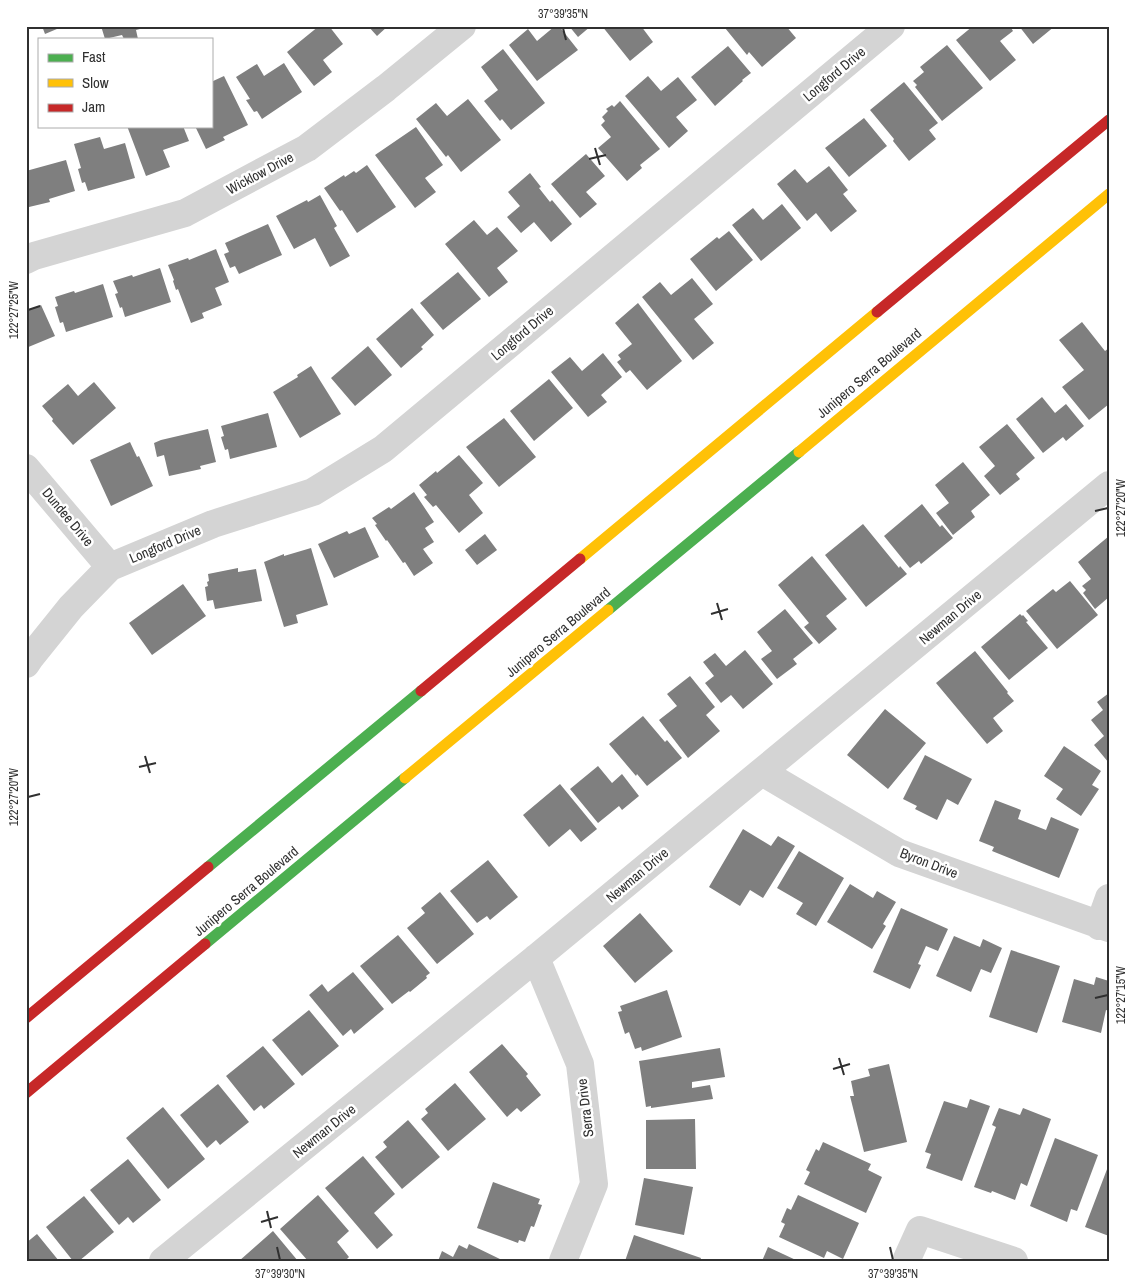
<svg xmlns="http://www.w3.org/2000/svg" width="1135" height="1287" font-family="'Archivo Narrow',sans-serif">
  <style>
    .building { fill: #7f7f7f }
    .lines { fill: none; stroke-linecap: round; stroke-linejoin: round }
    .street { stroke: #d4d4d4; stroke-width: 28 }
    .fast { stroke: #4caf50; stroke-width: 11 }
    .slow { stroke: #ffc107; stroke-width: 11 }
    .jam { stroke: #c62828; stroke-width: 11 }
    .ticks { fill: none; stroke: #303030; stroke-width: 2 }
    .labels { text-anchor: middle; stroke-width: 5; stroke-linejoin: round; paint-order: stroke }
    .street-label { font-size: 14px; fill: #303030; stroke: #fff }
    .neatline { fill: none; stroke: #303030; stroke-width: 2 }
    .ticks-label { font-size: 12px; text-anchor: middle; fill: #303030 }
  </style>
  <rect width="100%" height="100%" fill="#fff"/>
  <path class="building" d="M 42,26 L 64,26 L 45,34 Z
    M 101,26 L 148,26 L 148,27 L 136,30 L 138,39 L 124,39 L 122,35 L 105,39 Z
    M 319,26 L 329,26 L 343,44 L 323,60 L 332,72 L 314,86 L 287,52 Z
    M 368,26 L 388,26 L 377,36 Z
    M 555,26 L 559,26 L 578,50 L 537,81 L 509,45 L 528,29 L 537,41 Z
    M 569,26 L 591,26 L 578,37 Z
    M 602,26 L 641,26 L 653,42 L 630,61 Z
    M 727,26 L 786,26 L 796,38 L 762,67 L 749,52 L 747,55 L 725,28 Z
    M 973,26 L 1010,26 L 1013,31 L 1000,41 L 1016,60 L 990,81 L 956,40 Z
    M 1019,26 L 1055,26 L 1033,44 Z
    M 947,45 L 983,88 L 942,121 L 915,87 L 917,85 L 913,81 L 924,72 L 920,67 Z
    M 728,46 L 751,73 L 742,80 L 743,81 L 715,106 L 691,77 Z
    M 503,49 L 545,103 L 511,130 L 502,119 L 500,121 L 484,101 L 498,90 L 481,67 Z
    M 284,63 L 302,92 L 262,119 L 257,111 L 254,112 L 246,100 L 250,99 L 236,77 L 257,64 L 264,76 Z
    M 224,76 L 248,125 L 223,137 L 225,140 L 206,149 L 195,126 L 211,126 L 211,82 Z
    M 648,76 L 661,91 L 678,77 L 697,100 L 676,117 L 688,131 L 669,148 L 625,96 Z
    M 904,82 L 938,123 L 929,130 L 936,139 L 909,161 L 893,141 L 894,139 L 870,110 Z
    M 468,99 L 501,140 L 461,172 L 448,155 L 446,157 L 416,119 L 436,103 L 447,116 Z
    M 620,101 L 660,149 L 640,165 L 642,168 L 627,181 L 598,148 L 611,137 L 601,125 L 605,121 L 602,117 L 608,111 L 606,109 L 612,105 L 614,107 Z
    M 864,118 L 887,146 L 849,177 L 825,148 Z
    M 127,126 L 183,126 L 189,141 L 163,150 L 170,167 L 146,176 Z
    M 416,127 L 443,165 L 425,178 L 436,192 L 415,208 L 375,155 Z
    M 100,137 L 104,149 L 125,143 L 135,178 L 88,191 L 85,182 L 82,183 L 78,169 L 81,168 L 74,144 Z
    M 586,154 L 605,176 L 586,192 L 597,204 L 580,218 L 551,184 Z
    M 66,160 L 75,191 L 49,199 L 50,202 L 29,207 L 26,197 L 26,171 Z
    M 367,165 L 396,207 L 357,233 L 342,210 L 340,211 L 324,188 L 344,175 L 345,177 L 354,171 L 356,173 Z
    M 829,166 L 848,190 L 843,194 L 857,211 L 831,232 L 816,213 L 807,221 L 777,184 L 795,169 L 807,183 Z
    M 530,173 L 541,187 L 539,188 L 550,202 L 552,200 L 572,224 L 551,242 L 534,222 L 521,233 L 507,217 L 520,206 L 508,192 Z
    M 320,195 L 337,226 L 334,228 L 350,256 L 330,267 L 315,238 L 294,249 L 276,216 L 307,200 L 308,202 Z
    M 782,204 L 801,228 L 761,261 L 732,225 L 753,208 L 763,220 Z
    M 474,220 L 487,235 L 497,227 L 518,251 L 497,268 L 508,282 L 489,297 L 445,244 Z
    M 268,224 L 282,255 L 239,274 L 235,266 L 230,268 L 224,254 L 229,252 L 225,243 Z
    M 729,231 L 753,260 L 716,291 L 690,259 L 717,237 L 719,239 Z
    M 216,249 L 229,282 L 215,288 L 222,305 L 202,313 L 204,318 L 191,323 L 178,289 L 176,290 L 173,281 L 174,280 L 168,265 L 188,258 L 189,260 Z
    M 160,268 L 171,302 L 125,317 L 122,307 L 120,308 L 115,294 L 118,293 L 113,281 L 132,275 L 133,277 Z
    M 458,272 L 481,299 L 443,330 L 420,303 Z
    M 692,278 L 713,304 L 694,319 L 714,343 L 693,360 L 642,297 L 660,282 L 671,295 Z
    M 103,284 L 113,317 L 66,332 L 63,322 L 60,323 L 55,307 L 58,306 L 55,297 L 74,291 L 75,293 Z
    M 638,303 L 682,361 L 647,390 L 630,370 L 626,373 L 617,362 L 621,359 L 618,355 L 632,344 L 615,323 Z
    M 41,305 L 55,336 L 26,348 L 26,308 L 28,308 L 29,310 Z
    M 412,308 L 434,335 L 421,347 L 423,349 L 401,368 L 376,339 Z
    M 1082,322 L 1105,351 L 1109,348 L 1109,404 L 1089,420 L 1062,387 L 1084,370 L 1059,340 Z
    M 368,346 L 392,375 L 355,406 L 331,378 Z
    M 603,353 L 622,377 L 601,395 L 607,402 L 588,417 L 551,372 L 570,357 L 582,371 Z
    M 311,366 L 341,414 L 300,438 L 273,392 L 298,377 L 297,375 Z
    M 549,379 L 573,408 L 534,441 L 510,411 Z
    M 94,382 L 116,408 L 73,445 L 52,421 L 53,419 L 42,406 L 68,384 L 78,396 Z
    M 1042,397 L 1055,413 L 1066,404 L 1084,426 L 1066,441 L 1063,437 L 1043,453 L 1016,419 Z
    M 268,413 L 277,447 L 230,459 L 228,449 L 225,450 L 221,437 L 224,436 L 221,426 Z
    M 504,418 L 536,457 L 499,487 L 466,447 Z
    M 1007,424 L 1035,458 L 1016,474 L 1020,479 L 1000,495 L 984,476 L 995,466 L 979,447 Z
    M 208,429 L 216,462 L 200,466 L 201,469 L 169,476 L 164,455 L 157,457 L 154,443 L 161,440 Z
    M 130,442 L 137,457 L 139,456 L 153,486 L 111,506 L 90,460 Z
    M 459,455 L 483,483 L 469,495 L 483,513 L 459,533 L 436,505 L 433,507 L 424,497 L 427,495 L 419,485 L 436,471 L 437,473 Z
    M 963,462 L 990,495 L 971,511 L 975,517 L 953,535 L 936,513 L 949,503 L 935,485 Z
    M 414,492 L 434,522 L 425,528 L 434,542 L 423,549 L 433,563 L 414,576 L 405,562 L 403,563 L 387,540 L 386,541 L 375,525 L 377,524 L 372,518 L 389,507 L 391,509 Z
    M 922,504 L 940,527 L 942,525 L 953,538 L 921,564 L 919,561 L 910,568 L 884,536 Z
    M 863,524 L 899,568 L 900,566 L 907,574 L 866,607 L 825,555 Z
    M 365,527 L 379,557 L 334,578 L 318,544 L 347,531 L 349,534 Z
    M 485,534 L 497,550 L 477,565 L 465,550 Z
    M 1109,536 L 1109,597 L 1095,609 L 1083,593 L 1086,590 L 1082,586 L 1091,579 L 1078,562 Z
    M 311,548 L 328,605 L 296,615 L 298,623 L 284,627 L 264,562 L 284,554 L 284,556 Z
    M 812,556 L 847,599 L 826,616 L 837,629 L 819,644 L 804,627 L 809,623 L 778,585 Z
    M 238,568 L 238,572 L 256,569 L 262,601 L 215,609 L 213,600 L 207,601 L 205,587 L 208,586 L 207,582 L 209,581 L 208,574 Z
    M 1070,581 L 1098,615 L 1057,649 L 1026,611 L 1053,589 L 1056,592 Z
    M 183,584 L 206,616 L 152,655 L 129,623 Z
    M 785,609 L 813,643 L 793,659 L 797,664 L 777,679 L 761,659 L 772,651 L 757,632 Z
    M 1020,614 L 1022,616 L 1023,615 L 1028,621 L 1026,622 L 1048,648 L 1009,680 L 981,647 Z
    M 745,650 L 773,684 L 743,709 L 731,695 L 721,703 L 705,683 L 714,676 L 703,662 L 715,653 L 726,666 Z
    M 975,651 L 1008,692 L 1007,693 L 1014,701 L 993,718 L 1003,731 L 987,744 L 936,683 Z
    M 690,676 L 715,707 L 706,715 L 720,731 L 688,758 L 659,720 L 677,706 L 667,694 Z
    M 1109,693 L 1109,763 L 1094,745 L 1104,736 L 1091,720 L 1103,710 L 1097,702 Z
    M 885,709 L 926,743 L 888,789 L 847,755 Z
    M 643,716 L 665,742 L 667,740 L 682,758 L 647,786 L 637,774 L 636,776 L 609,744 Z
    M 1064,746 L 1101,771 L 1092,785 L 1099,789 L 1081,816 L 1056,799 L 1063,789 L 1044,776 Z
    M 925,755 L 972,779 L 958,805 L 947,799 L 937,820 L 915,809 L 917,806 L 903,799 Z
    M 598,766 L 612,783 L 622,774 L 639,796 L 622,810 L 619,806 L 598,823 L 570,789 Z
    M 560,784 L 597,829 L 581,842 L 570,829 L 549,847 L 523,815 Z
    M 995,800 L 1021,810 L 1018,819 L 1046,830 L 1051,817 L 1079,829 L 1059,878 L 992,851 L 994,847 L 979,841 Z
    M 743,829 L 771,846 L 778,836 L 795,846 L 763,898 L 750,890 L 740,906 L 709,887 Z
    M 799,851 L 844,878 L 816,926 L 796,914 L 803,903 L 777,888 Z
    M 488,860 L 518,897 L 490,920 L 487,916 L 477,923 L 450,891 Z
    M 850,884 L 873,898 L 877,891 L 896,902 L 883,924 L 886,926 L 872,949 L 827,922 Z
    M 440,892 L 474,934 L 437,964 L 407,928 L 425,913 L 421,908 Z
    M 901,908 L 948,929 L 938,951 L 926,946 L 918,964 L 921,965 L 910,989 L 873,972 Z
    M 640,913 L 673,951 L 635,983 L 603,946 Z
    M 398,935 L 430,973 L 426,976 L 427,978 L 410,992 L 409,991 L 392,1004 L 360,966 Z
    M 954,936 L 980,947 L 983,939 L 1002,948 L 991,973 L 981,969 L 971,992 L 936,976 Z
    M 1011,950 L 1060,966 L 1037,1033 L 989,1017 Z
    M 353,972 L 384,1009 L 354,1034 L 351,1029 L 343,1036 L 309,995 L 322,984 L 328,992 Z
    M 1096,977 L 1109,981 L 1109,1011 L 1106,1010 L 1101,1033 L 1062,1022 L 1074,979 L 1094,985 Z
    M 667,990 L 682,1037 L 642,1051 L 641,1047 L 635,1049 L 629,1032 L 625,1034 L 618,1012 L 622,1011 L 620,1006 Z
    M 309,1010 L 339,1046 L 302,1076 L 272,1040 Z
    M 502,1044 L 528,1074 L 526,1076 L 541,1095 L 521,1112 L 517,1108 L 507,1117 L 469,1072 Z
    M 263,1046 L 295,1084 L 264,1109 L 261,1105 L 254,1111 L 226,1076 Z
    M 720,1048 L 725,1077 L 692,1082 L 692,1088 L 710,1085 L 713,1099 L 651,1108 L 651,1106 L 646,1107 L 639,1061 Z
    M 889,1064 L 907,1142 L 864,1152 L 850,1096 L 854,1096 L 851,1081 L 870,1076 L 868,1069 Z
    M 455,1083 L 486,1119 L 448,1151 L 421,1119 L 428,1113 L 425,1109 Z
    M 218,1084 L 249,1122 L 220,1145 L 216,1140 L 207,1148 L 180,1115 Z
    M 970,1099 L 990,1106 L 962,1181 L 926,1168 L 931,1154 L 925,1152 L 944,1101 L 967,1108 Z
    M 163,1107 L 205,1159 L 168,1189 L 126,1138 Z
    M 999,1108 L 1020,1115 L 1023,1108 L 1051,1119 L 1027,1186 L 1021,1183 L 1015,1200 L 992,1191 L 991,1193 L 974,1187 L 996,1127 L 992,1125 Z
    M 695,1119 L 696,1169 L 646,1169 L 646,1120 Z
    M 408,1120 L 440,1157 L 402,1189 L 375,1157 L 387,1147 L 383,1142 Z
    M 1055,1138 L 1098,1155 L 1077,1211 L 1071,1209 L 1067,1222 L 1030,1206 Z
    M 823,1142 L 871,1164 L 868,1170 L 882,1177 L 866,1213 L 804,1184 L 810,1172 L 806,1170 L 816,1149 L 819,1151 Z
    M 363,1156 L 395,1194 L 374,1213 L 393,1235 L 377,1249 L 325,1188 Z
    M 128,1159 L 161,1200 L 133,1223 L 128,1217 L 119,1225 L 90,1190 Z
    M 1109,1164 L 1109,1236 L 1085,1227 Z
    M 644,1178 L 693,1187 L 684,1235 L 635,1225 Z
    M 493,1182 L 540,1199 L 538,1204 L 542,1205 L 534,1227 L 531,1226 L 525,1242 L 519,1240 L 518,1243 L 477,1228 Z
    M 318,1195 L 349,1231 L 337,1242 L 349,1257 L 345,1261 L 308,1261 L 280,1229 Z
    M 798,1195 L 859,1223 L 843,1259 L 827,1251 L 824,1258 L 779,1237 L 785,1224 L 781,1222 L 787,1208 L 791,1210 Z
    M 84,1196 L 114,1232 L 79,1261 L 73,1261 L 46,1227 Z
    M 273,1231 L 298,1261 L 239,1261 Z
    M 37,1234 L 59,1261 L 26,1261 L 26,1243 Z
    M 634,1235 L 701,1258 L 700,1261 L 625,1261 Z
    M 469,1244 L 504,1261 L 438,1261 L 442,1251 L 453,1257 L 459,1245 L 467,1249 Z
    M 768,1247 L 798,1261 L 762,1261 Z"/>
  <g class="lines">
    <path class="street" d="M 26,260 L 34,256 L 185,213 L 307,148 L 386,88 L 462,26
      M 26,468 L 110,567
      M 26,664 L 30,658 L 71,607 L 110,567 L 213,524 L 313,492 L 383,449 L 891,26
      M 762,772 L 899,853 L 1109,928
      M 1099,926 L 1109,898
      M 536,958 L 580,1064 L 594,1184 L 563,1261
      M 163,1261 L 536,958 L 1109,485
      M 906,1261 L 920,1230 L 1014,1261"/>
    <path class="fast" d="M 608,610 L 799,452
      M 208,867 L 421,691
      M 205,944 L 405,778"/>
    <path class="slow" d="M 799,452 L 1109,194
      M 580,559 L 877,312
      M 405,778 L 608,610"/>
    <path class="jam" d="M 877,312 L 1109,120
      M 421,691 L 580,559
      M 26,1018 L 208,867
      M 26,1093 L 205,944"/>
  </g>
  <path class="ticks" d="M 563,28 L 566,40M 595,148 L 600,165M 589,159 L 606,155M 28,310 L 40,306M 1095,511 L 1108,508M 717,603 L 722,620M 711,614 L 728,609M 145,756 L 150,773M 139,767 L 156,763M 28,797 L 40,794M 1095,998 L 1108,995M 839,1058 L 844,1075M 833,1069 L 850,1064M 267,1211 L 271,1228M 261,1222 L 278,1217M 277,1247 L 280,1260M 890,1247 L 893,1260"/>
  <g class="labels">
    <g class="street-label">
      <text transform="translate(834 74) rotate(-40)" y="5">Longford Drive</text>
      <text transform="translate(260 173) rotate(-28)" y="5">Wicklow Drive</text>
      <text transform="translate(522 333) rotate(-40)" y="5">Longford Drive</text>
      <text transform="translate(869 373) rotate(-40)" y="5">Junipero Serra Boulevard</text>
      <text transform="translate(68 517) rotate(50)" y="5">Dundee Drive</text>
      <text transform="translate(165 544) rotate(-23)" y="5">Longford Drive</text>
      <text transform="translate(950 617) rotate(-40)" y="5">Newman Drive</text>
      <text transform="translate(558 632) rotate(-40)" y="5">Junipero Serra Boulevard</text>
      <text transform="translate(929 863) rotate(21)" y="5">Byron Drive</text>
      <text transform="translate(637 875) rotate(-40)" y="5">Newman Drive</text>
      <text transform="translate(246 891) rotate(-40)" y="5">Junipero Serra Boulevard</text>
      <text transform="translate(585 1108) rotate(-97)" y="5">Serra Drive</text>
      <text transform="translate(324 1131) rotate(-39)" y="5">Newman Drive</text>
    </g>
  </g>
  <rect width="1135" height="1287" fill="none" stroke="#ffffff" stroke-width="55"/>
  <rect x="38" y="38" width="175" height="90" fill="#ffffff" stroke="#acacac"/>
  <rect x="48" y="54" width="25" height="8" fill="#4caf50" stroke="#acacac"/>
  <text x="82" y="62" font-size="15" fill="#303030">Fast</text>
  <rect x="48" y="79" width="25" height="8" fill="#ffc107" stroke="#acacac"/>
  <text x="82" y="88" font-size="15" fill="#303030">Slow</text>
  <rect x="48" y="104" width="25" height="8" fill="#c62828" stroke="#acacac"/>
  <text x="82" y="112" font-size="15" fill="#303030">Jam</text>
  <rect x="28" y="28" width="1080" height="1232" class="neatline"/>
  <g class="ticks-label">
    <text x="563" y="18">37°39'35"N</text>
    <text transform="translate(14 310) rotate(-90)" y="4">122°27'25"W</text>
    <text transform="translate(1121 508) rotate(-90)" y="4">122°27'20"W</text>
    <text transform="translate(14 797) rotate(-90)" y="4">122°27'20"W</text>
    <text transform="translate(1121 995) rotate(-90)" y="4">122°27'15"W</text>
    <text x="280" y="1278">37°39'30"N</text>
    <text x="893" y="1278">37°39'35"N</text>
  </g>
</svg>
